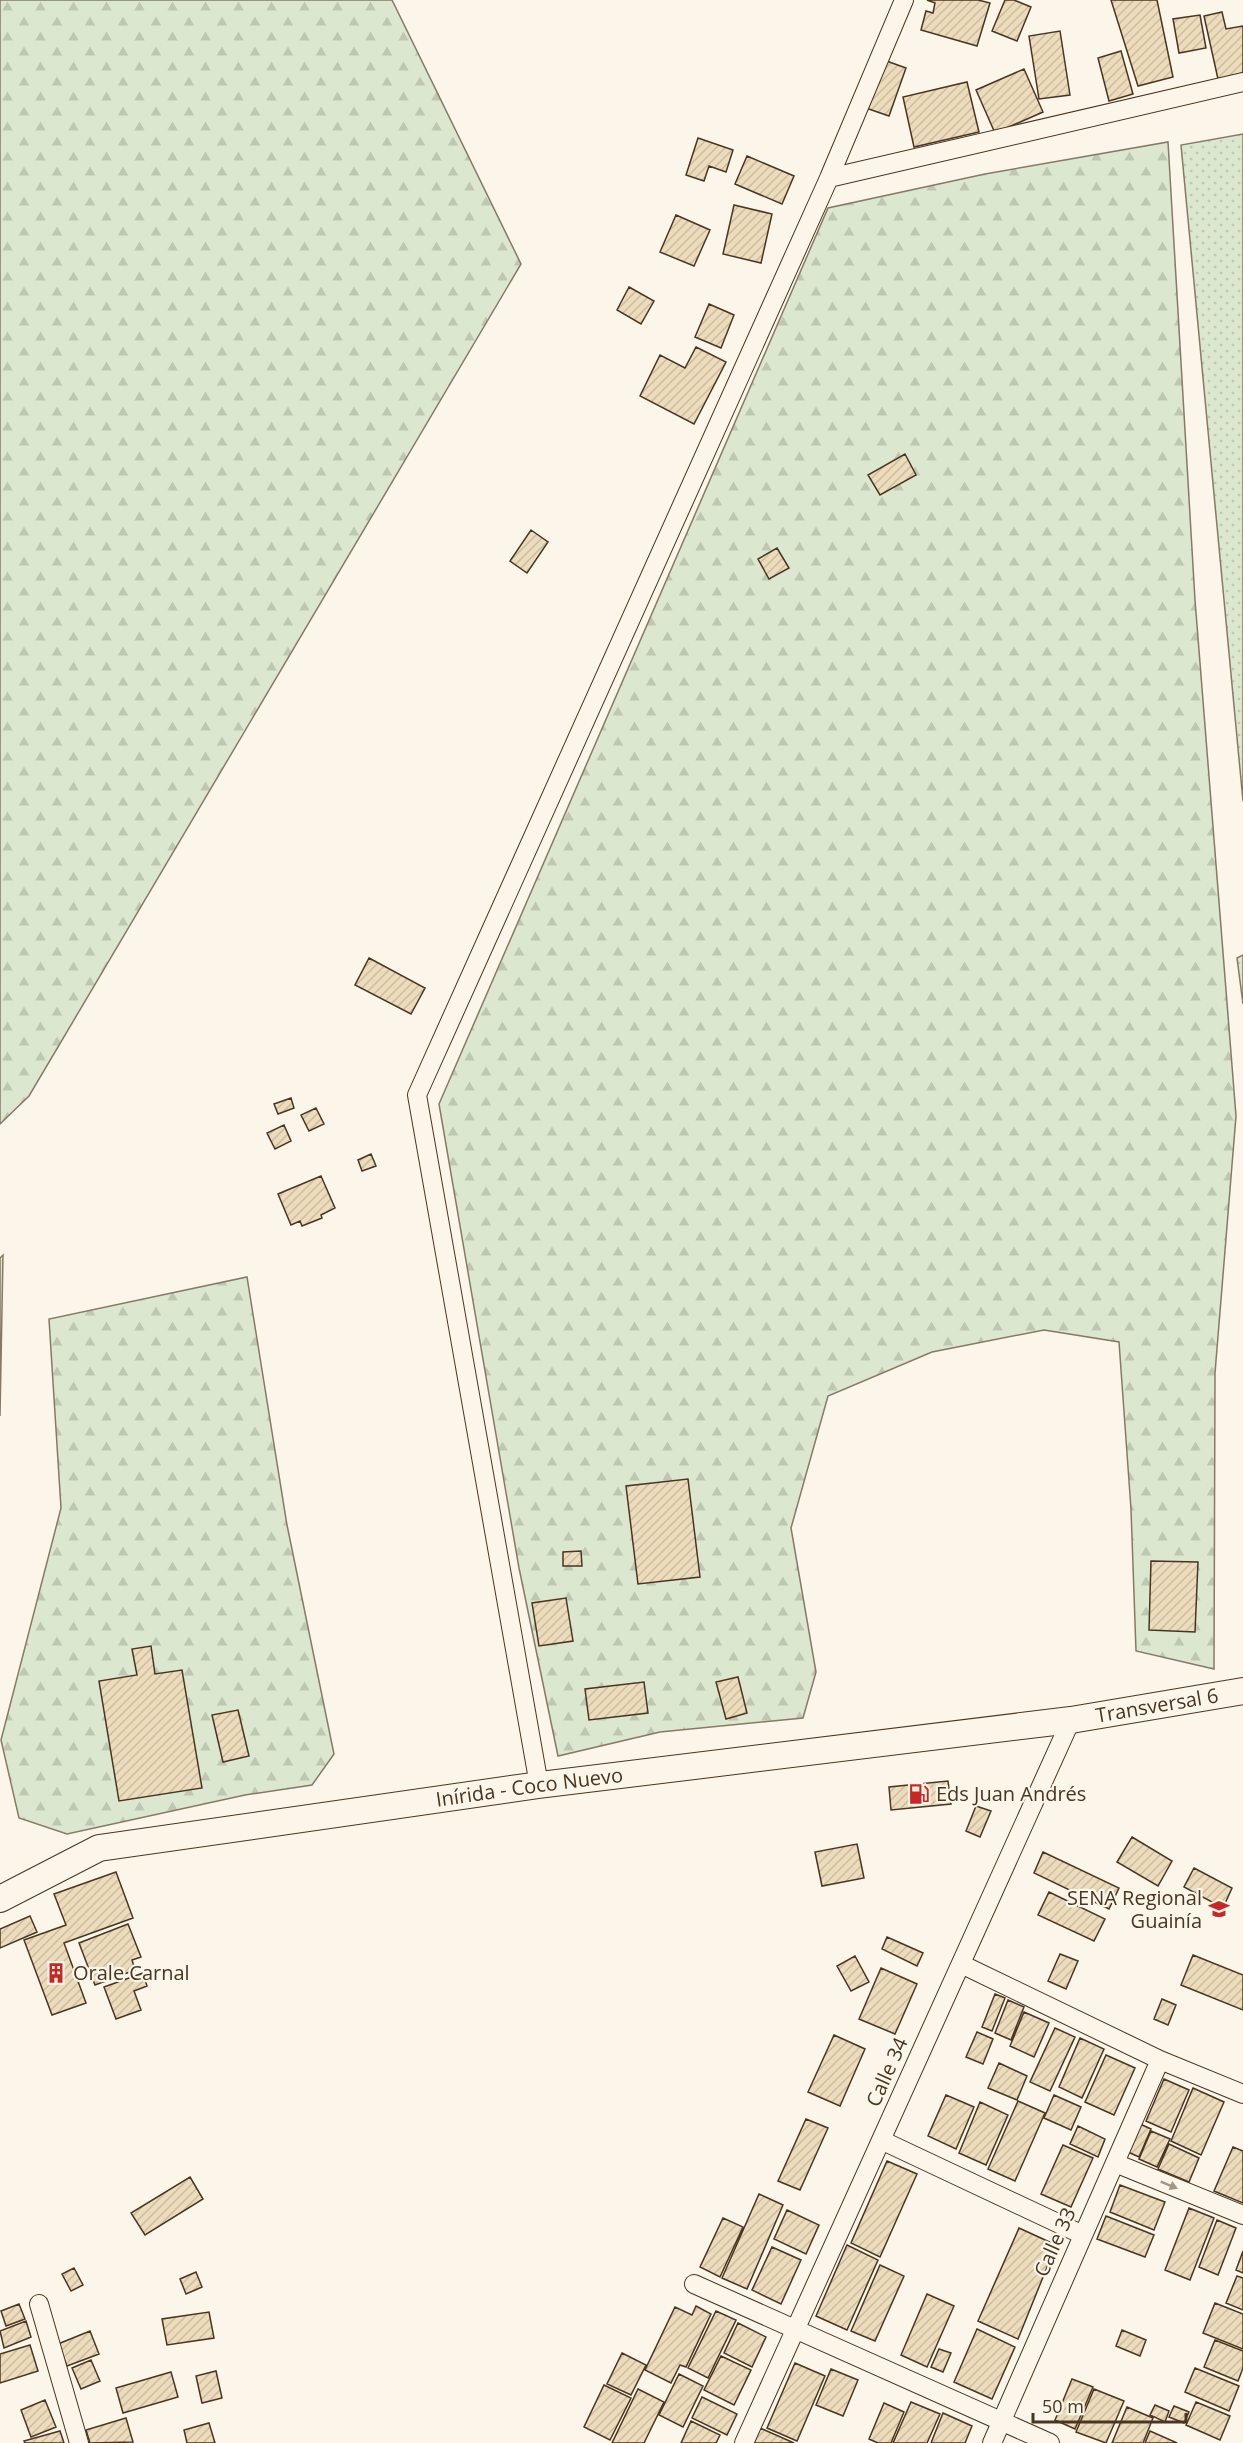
<svg xmlns="http://www.w3.org/2000/svg" width="1243" height="2443" font-family="'Open Sans',sans-serif">
  <style>
    .grass { fill: url(#grass-dots); stroke: #887966; stroke-width: 1.5 }
    .forest { fill: url(#forest-firs); stroke: #887966; stroke-width: 1.5 }
    .building { fill: url(#building-hatch); stroke: #4a3520; stroke-width: 1.5 }
    .lines { fill: none; stroke-linecap: round; stroke-linejoin: round }
    .street-casing { stroke: #4a3520; stroke-width: 20 }
    .secondary-casing { stroke: #4a3520; stroke-width: 28 }
    .street { stroke: #fbf6e9; stroke-width: 18 }
    .secondary { stroke: #fbf6e9; stroke-width: 26 }
    .oneway { fill: #a29684 }
    .labels { text-anchor: middle; stroke-width: 4.5; stroke-linejoin: round; paint-order: stroke }
    .street-label { font-size: 20px; fill: #4a3520; stroke: #fbf6e9 }
    .poi-label { font-size: 20px; fill: #4a3520; stroke: #fbf6e9; text-anchor: start }
  </style>
  <defs>
    <pattern id="grass-dots" width="8" height="8" patternUnits="userSpaceOnUse" patternTransform="scale(1.5)"><rect width="8" height="8" fill="#dce7d0"/><path d="M2 2h.1M6 6h.1" fill="none" stroke="#bec7b2" stroke-width="1.8" stroke-linecap="round"/></pattern>
    <pattern id="forest-firs" width="22" height="20" patternUnits="userSpaceOnUse" patternTransform="scale(1.5)"><rect width="22" height="20" fill="#dce7d0"/><path d="M5 1l3.5 6h-7zM16 11l3.5 6h-7z" fill="#bec7b2"/></pattern>
    <pattern id="building-hatch" width="6" height="6" patternUnits="userSpaceOnUse" patternTransform="scale(1.5)"><rect width="6" height="6" fill="#ecdcbc"/><path d="M-1 1l2-2M0 6l6-6M5 7l2-2" fill="none" stroke="#ccbda1"/></pattern>
  </defs>
  <rect width="100%" height="100%" fill="#fbf6e9"/>
  <path class="grass" d="M 1243,134 L 1243,801 L 1181,145 Z
    M 1243,955 L 1243,1004 L 1237,958 Z
    M 3,1255 L 0,1416 L 0,1258 Z"/>
  <path class="forest" d="M 0,0 L 392,0 L 521,264 L 29,1096 L 0,1124 Z
    M 1168,142 L 1195,600 L 1236,1116 L 1215,1373 L 1214,1669 L 1136,1651 L 1131,1509 L 1119,1342 L 1044,1330 L 932,1352 L 828,1396 L 791,1528 L 816,1672 L 803,1718 L 660,1732 L 558,1756 L 519,1568 L 439,1104 L 828,208 L 985,174 Z
    M 247,1277 L 287,1525 L 334,1754 L 312,1785 L 245,1795 L 67,1834 L 19,1818 L 1,1740 L 61,1508 L 49,1319 Z"/>
  <path class="building" d="M 978,0 L 990,3 L 977,46 L 921,30 L 926,11 L 933,13 L 935,3 L 927,0 Z
    M 1005,0 L 1014,0 L 1031,7 L 1017,41 L 992,31 Z
    M 1111,0 L 1157,0 L 1173,77 L 1138,86 Z
    M 1222,12 L 1226,29 L 1243,26 L 1243,73 L 1218,79 L 1204,16 Z
    M 1200,15 L 1206,48 L 1179,53 L 1173,19 Z
    M 1060,31 L 1070,95 L 1039,99 L 1029,36 Z
    M 1121,51 L 1133,94 L 1109,101 L 1098,58 Z
    M 881,59 L 906,68 L 889,116 L 863,107 Z
    M 1024,69 L 1043,112 L 995,133 L 976,90 Z
    M 967,82 L 979,132 L 914,147 L 903,97 Z
    M 698,138 L 733,150 L 726,172 L 709,166 L 704,181 L 686,175 Z
    M 747,156 L 794,176 L 782,204 L 735,184 Z
    M 734,205 L 772,214 L 761,263 L 723,254 Z
    M 676,215 L 710,230 L 694,266 L 660,252 Z
    M 629,287 L 654,301 L 641,324 L 617,310 Z
    M 709,304 L 734,315 L 721,348 L 695,337 Z
    M 696,347 L 726,362 L 694,424 L 640,396 L 660,355 L 685,368 Z
    M 905,454 L 916,475 L 880,495 L 868,475 Z
    M 531,530 L 548,542 L 527,573 L 510,561 Z
    M 777,548 L 789,568 L 769,579 L 758,559 Z
    M 369,958 L 425,988 L 411,1014 L 355,985 Z
    M 291,1098 L 294,1108 L 278,1114 L 274,1104 Z
    M 316,1108 L 324,1124 L 309,1131 L 301,1115 Z
    M 284,1125 L 291,1141 L 275,1149 L 267,1133 Z
    M 371,1154 L 376,1166 L 362,1171 L 358,1160 Z
    M 321,1176 L 335,1208 L 321,1215 L 322,1218 L 302,1226 L 300,1221 L 291,1225 L 278,1194 Z
    M 688,1479 L 700,1577 L 638,1584 L 626,1486 Z
    M 581,1551 L 582,1566 L 563,1566 L 563,1552 Z
    M 1151,1561 L 1198,1562 L 1195,1632 L 1149,1630 Z
    M 566,1598 L 573,1641 L 539,1646 L 532,1603 Z
    M 151,1646 L 155,1674 L 182,1670 L 202,1788 L 119,1801 L 99,1681 L 137,1675 L 132,1649 Z
    M 738,1677 L 747,1713 L 726,1719 L 716,1682 Z
    M 644,1682 L 648,1713 L 589,1720 L 585,1689 Z
    M 238,1710 L 249,1756 L 223,1762 L 212,1715 Z
    M 948,1781 L 951,1804 L 891,1810 L 889,1787 Z
    M 976,1806 L 991,1811 L 980,1837 L 966,1831 Z
    M 1132,1837 L 1172,1861 L 1158,1886 L 1117,1862 Z
    M 857,1844 L 864,1878 L 822,1886 L 815,1852 Z
    M 1043,1852 L 1119,1888 L 1109,1909 L 1034,1873 Z
    M 1194,1868 L 1232,1888 L 1223,1908 L 1184,1887 Z
    M 116,1872 L 133,1918 L 64,1943 L 86,2003 L 52,2015 L 24,1940 L 66,1925 L 54,1894 Z
    M 1049,1892 L 1105,1919 L 1094,1941 L 1038,1915 Z
    M 30,1916 L 37,1932 L 0,1948 L 0,1929 Z
    M 128,1924 L 141,1957 L 132,1960 L 135,1970 L 95,1985 L 79,1943 Z
    M 887,1937 L 923,1953 L 917,1966 L 882,1949 Z
    M 1060,1954 L 1078,1961 L 1066,1989 L 1048,1981 Z
    M 1193,1955 L 1243,1975 L 1243,2010 L 1181,1985 Z
    M 855,1956 L 869,1982 L 851,1991 L 837,1966 Z
    M 881,1968 L 917,1984 L 895,2034 L 859,2019 Z
    M 143,1973 L 147,1986 L 134,1991 L 141,2010 L 116,2019 L 104,1987 Z
    M 995,1994 L 1005,1998 L 992,2031 L 982,2027 Z
    M 1162,1999 L 1176,2005 L 1168,2025 L 1154,2019 Z
    M 1008,2000 L 1024,2007 L 1011,2040 L 995,2033 Z
    M 1024,2012 L 1049,2023 L 1034,2057 L 1010,2046 Z
    M 1055,2028 L 1075,2037 L 1050,2091 L 1030,2082 Z
    M 977,2032 L 993,2039 L 983,2064 L 966,2057 Z
    M 834,2035 L 865,2049 L 840,2106 L 808,2092 Z
    M 1080,2038 L 1104,2049 L 1082,2098 L 1059,2087 Z
    M 1106,2055 L 1135,2068 L 1114,2115 L 1085,2102 Z
    M 999,2063 L 1027,2076 L 1017,2100 L 988,2088 Z
    M 1164,2079 L 1189,2090 L 1171,2132 L 1146,2121 Z
    M 1193,2088 L 1224,2102 L 1201,2155 L 1171,2141 Z
    M 946,2095 L 974,2107 L 956,2149 L 928,2136 Z
    M 1054,2095 L 1081,2107 L 1071,2130 L 1044,2118 Z
    M 1018,2101 L 1045,2113 L 1015,2181 L 988,2169 Z
    M 980,2102 L 1008,2115 L 986,2165 L 959,2153 Z
    M 806,2119 L 828,2128 L 800,2190 L 778,2181 Z
    M 1140,2124 L 1151,2129 L 1139,2157 L 1128,2152 Z
    M 1078,2126 L 1105,2139 L 1098,2157 L 1070,2144 Z
    M 1151,2131 L 1170,2139 L 1157,2167 L 1139,2159 Z
    M 1169,2144 L 1199,2158 L 1189,2182 L 1158,2169 Z
    M 1063,2145 L 1093,2158 L 1071,2207 L 1041,2194 Z
    M 1233,2147 L 1243,2151 L 1243,2203 L 1214,2191 Z
    M 887,2161 L 917,2174 L 880,2257 L 851,2243 Z
    M 190,2177 L 203,2199 L 145,2235 L 131,2213 Z
    M 1120,2185 L 1165,2202 L 1154,2230 L 1110,2212 Z
    M 759,2194 L 783,2205 L 747,2289 L 722,2278 Z
    M 1189,2208 L 1214,2218 L 1190,2280 L 1165,2270 Z
    M 787,2210 L 819,2225 L 806,2254 L 774,2239 Z
    M 1106,2216 L 1154,2235 L 1145,2257 L 1097,2239 Z
    M 723,2218 L 743,2227 L 720,2277 L 700,2267 Z
    M 1217,2220 L 1236,2228 L 1218,2275 L 1199,2267 Z
    M 1019,2228 L 1056,2245 L 1018,2339 L 978,2321 Z
    M 847,2245 L 878,2260 L 847,2330 L 816,2316 Z
    M 772,2247 L 801,2260 L 781,2304 L 752,2290 Z
    M 1243,2251 L 1243,2273 L 1236,2270 Z
    M 880,2265 L 904,2276 L 875,2341 L 851,2331 Z
    M 74,2268 L 83,2285 L 71,2291 L 62,2274 Z
    M 196,2272 L 202,2287 L 186,2294 L 180,2279 Z
    M 1237,2276 L 1243,2278 L 1243,2310 L 1226,2303 Z
    M 927,2294 L 954,2306 L 927,2367 L 901,2355 Z
    M 1215,2303 L 1243,2314 L 1243,2349 L 1203,2333 Z
    M 19,2304 L 25,2319 L 6,2326 L 1,2311 Z
    M 696,2306 L 711,2314 L 686,2367 L 680,2365 L 671,2383 L 645,2370 L 675,2307 L 692,2315 Z
    M 716,2311 L 736,2320 L 708,2378 L 688,2368 Z
    M 209,2312 L 214,2338 L 167,2345 L 162,2319 Z
    M 26,2321 L 31,2337 L 4,2348 L 0,2331 Z
    M 738,2323 L 766,2337 L 752,2367 L 724,2353 Z
    M 977,2329 L 1015,2347 L 992,2399 L 954,2382 Z
    M 1122,2330 L 1146,2340 L 1140,2356 L 1116,2346 Z
    M 90,2331 L 99,2354 L 67,2366 L 58,2344 Z
    M 1215,2340 L 1243,2351 L 1243,2368 L 1238,2381 L 1204,2367 Z
    M 30,2345 L 38,2371 L 0,2383 L 0,2354 Z
    M 939,2349 L 951,2353 L 943,2372 L 931,2367 Z
    M 622,2353 L 646,2365 L 631,2395 L 607,2384 Z
    M 721,2356 L 751,2370 L 734,2405 L 704,2390 Z
    M 91,2360 L 100,2381 L 81,2389 L 72,2368 Z
    M 795,2363 L 825,2376 L 797,2441 L 767,2428 Z
    M 1195,2368 L 1239,2386 L 1229,2411 L 1185,2392 Z
    M 831,2369 L 858,2380 L 843,2416 L 816,2405 Z
    M 216,2371 L 222,2398 L 202,2403 L 196,2376 Z
    M 171,2372 L 178,2397 L 123,2413 L 116,2388 Z
    M 679,2374 L 703,2386 L 683,2427 L 659,2415 Z
    M 1072,2379 L 1093,2387 L 1075,2429 L 1055,2420 Z
    M 604,2385 L 631,2398 L 610,2440 L 584,2427 Z
    M 638,2389 L 664,2402 L 644,2443 L 612,2443 Z
    M 1094,2389 L 1124,2401 L 1106,2443 L 1076,2432 Z
    M 702,2397 L 737,2414 L 727,2435 L 692,2418 Z
    M 45,2400 L 56,2427 L 31,2437 L 21,2410 Z
    M 911,2402 L 940,2414 L 927,2443 L 893,2443 Z
    M 1196,2402 L 1230,2416 L 1220,2440 L 1186,2425 Z
    M 884,2403 L 904,2412 L 891,2443 L 878,2443 L 869,2439 Z
    M 1155,2405 L 1169,2411 L 1165,2422 L 1150,2415 Z
    M 1174,2406 L 1189,2412 L 1184,2423 L 1169,2417 Z
    M 1127,2407 L 1153,2418 L 1143,2443 L 1112,2443 Z
    M 943,2413 L 972,2426 L 965,2443 L 931,2443 Z
    M 126,2418 L 133,2442 L 90,2443 L 86,2430 Z
    M 691,2421 L 720,2435 L 716,2443 L 681,2443 Z
    M 209,2423 L 215,2443 L 187,2443 L 184,2430 Z
    M 760,2428 L 794,2443 L 754,2443 Z
    M 60,2431 L 64,2443 L 25,2443 L 24,2441 Z
    M 1150,2431 L 1177,2443 L 1145,2443 Z"/>
  <g class="lines">
    <g class="street-casing">
      <path id="street" d="M 829,178 L 1243,82
        M 539,1785 L 417,1095 L 829,178 L 904,0
        M 961,1964 L 1160,2060 L 1243,2094
        M 881,2140 L 1083,2235
        M 1115,2163 L 1243,2215
        M 694,2284 L 1050,2443
        M 39,2304 L 79,2443
        M 744,2443 L 1071,1720
        M 992,2443 L 1160,2060"/>
    </g>
    <g class="secondary-casing">
      <g id="secondary">
        <path id="s1" d="M 0,1899 L 99,1848 L 539,1785 L 1071,1720 L 1243,1691"/>
      </g>
    </g>
    <use href="#street" class="street"/>
    <use href="#secondary" class="secondary"/>
  </g>
  <defs><path id="oneway-solid" d="M-6-.8H1V-3.2L6.5 0L1 3.2V.8H-6Z" transform="scale(1.5)"/></defs>
  <use class="oneway" href="#oneway-solid" transform="translate(1169 2185) rotate(22)"/>
  <defs>
    <g id="fuel-bare" transform="scale(1.62)"><path d="M-5.5-6h7V0h2V4h1.3V-2.5L3-4.5l.8-.8L6-3V5H2.5V1h-1V6h-7ZM-4.2-4.7v3.2H.2V-4.7Z" fill="#c62828" stroke="#fbf6e9" stroke-width="2.5" paint-order="stroke"/></g>
    <g id="school-bare" transform="scale(1.62)"><path d="M0-5L7-2L0 1L-7-2ZM-4 1L0 2.5L4 1V4Q0 6-4 4Z" fill="#c62828" stroke="#fbf6e9" stroke-width="2.5" paint-order="stroke"/></g>
    <g id="building-bare" transform="scale(1.62)"><path d="M-4-6H4V6H1V3H-1V6H-4ZM-2.5-4.3h1.7v1.8h-1.7ZM.8-4.3h1.7v1.8H.8ZM-2.5-1h1.7V.8h-1.7ZM.8-1h1.7V.8H.8Z" fill="#c62828" stroke="#fbf6e9" stroke-width="2.5" paint-order="stroke"/></g>
  </defs>
  <g fill-rule="evenodd">
    <use href="#fuel-bare" x="919" y="1794"/>
    <use href="#school-bare" x="1219" y="1909"/>
    <use href="#building-bare" x="56" y="1973"/>
  </g>
  <g class="labels">
    <g class="street-label">
      <text dy="7" stroke="none"><textPath href="#s1" startOffset="1179">Transversal 6</textPath></text>
      <text dy="7" stroke="none"><textPath href="#s1" startOffset="546">Inírida - Coco Nuevo</textPath></text>
      <text transform="translate(887 2072) rotate(-66)" y="7">Calle 34</text>
      <text transform="translate(1055 2242) rotate(-66)" y="7">Calle 33</text>
    </g>
    <g class="poi-label">
      <text x="936" y="1801">Eds Juan Andrés</text>
      <text x="1202" y="1905" text-anchor="end">SENA Regional<tspan x="1202" dy="23">Guainía</tspan></text>
      <text x="73" y="1980">Orale Carnal</text>
    </g>
  </g>
  <path d="M1033 2413v9h153v-9" fill="none" stroke="#4a3520" stroke-width="3"/>
  <text x="1042" y="2413" font-size="18" fill="#4a3520" stroke="#fbf6e9" stroke-width="4.5" paint-order="stroke">50 m</text>
</svg>
